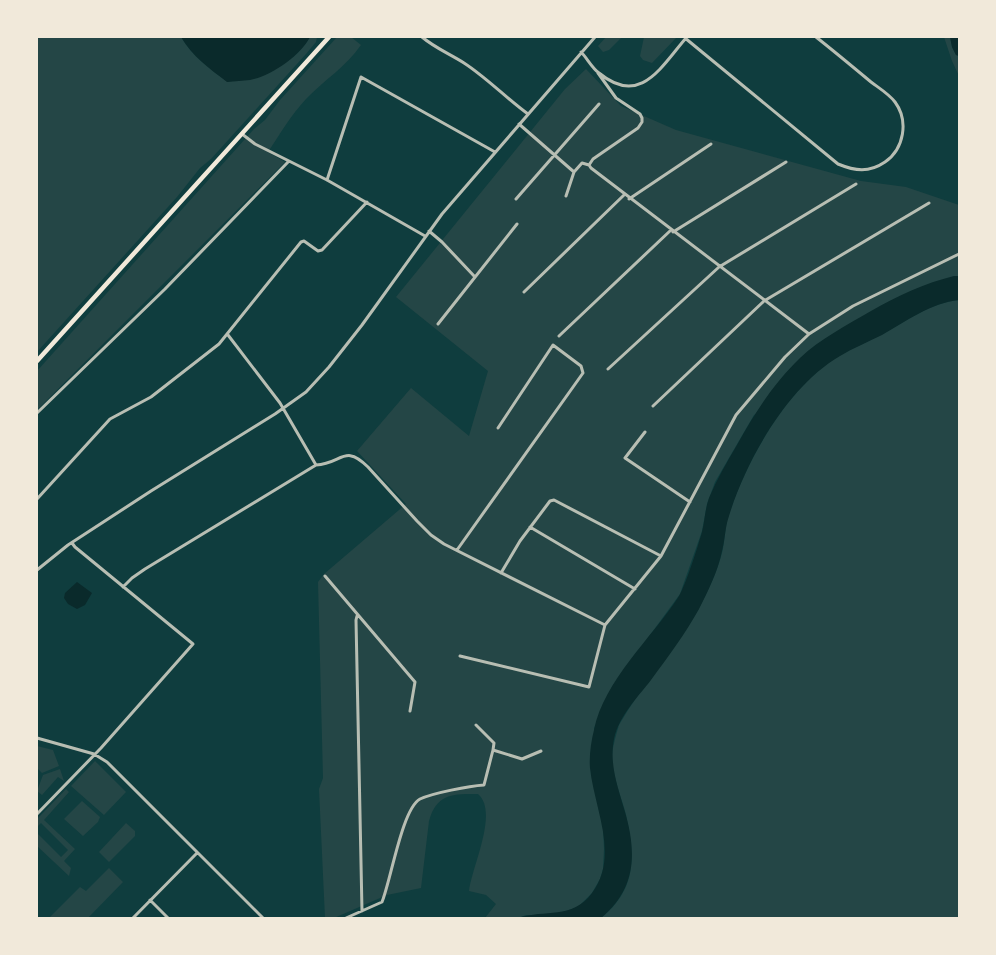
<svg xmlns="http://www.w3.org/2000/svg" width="996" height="955" font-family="'Zilla Slab',serif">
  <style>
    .green { fill: #244646 }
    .water { fill: #0a2a2b }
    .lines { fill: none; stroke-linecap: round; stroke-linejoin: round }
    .minor { stroke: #b8beb3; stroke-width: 3 }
    .primary { stroke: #f1e9da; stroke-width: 4.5 }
  </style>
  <rect width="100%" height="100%" fill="#0f3d3e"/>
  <path class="green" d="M 37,37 L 181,37 C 192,56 210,69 228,82 C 261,73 291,69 310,37 L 317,37 L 316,42 L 306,54 L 211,159 L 200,168 L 177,197 L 37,352 Z
    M 337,37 L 351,37 L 361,45 C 346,67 324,80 306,99 C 291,115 280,134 268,152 L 285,162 L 37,410 L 37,371 L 254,129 L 265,120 L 280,100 Z
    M 606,37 L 622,37 L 609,50 L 603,52 L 598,46 Z
    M 644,37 L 677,37 L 652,63 L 643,60 L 640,56 Z
    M 944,37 L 950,37 L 952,47 L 956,55 L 959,56 L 959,76 L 952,61 Z
    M 586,69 L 621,106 L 676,130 L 861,181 L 906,187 L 959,205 L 959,276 L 954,276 L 754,415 L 715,482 L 707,504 L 702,531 L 680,594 L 612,687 L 594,728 L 598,807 L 603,826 L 604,849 L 603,869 L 600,879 L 592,893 L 578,907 L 566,911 L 551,915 L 526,915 L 518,918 L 485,918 L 496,904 L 486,895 L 469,891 C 472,866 499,812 478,794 C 453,794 437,793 429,821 L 421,888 L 387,895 L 334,918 L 325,918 L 319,789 L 323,778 L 318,582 L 324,574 L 406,504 L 357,451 L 411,388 L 469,436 L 488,371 L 396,297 L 565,89 Z
    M 959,300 L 959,918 L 601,918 C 637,889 635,856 626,815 C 621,795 612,776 612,755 C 613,745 616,735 619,725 C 642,684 676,650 699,608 C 708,591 717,572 722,553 C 725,541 725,528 728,517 C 746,461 788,386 839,356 C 852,348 867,342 880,335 C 906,322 929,303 959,300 Z
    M 37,746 L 53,750 L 59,766 L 42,773 L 37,768 Z
    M 95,761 L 126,792 L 104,815 L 71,786 Z
    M 60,769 L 64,781 L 58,777 L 42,795 L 37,791 L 43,775 Z
    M 66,789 L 69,792 L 44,820 L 75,849 L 64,861 L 71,868 L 69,876 L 37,846 L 37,833 L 61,857 L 68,850 L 41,823 L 37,827 L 37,819 Z
    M 82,801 L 100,817 L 98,822 L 83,836 L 64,819 Z
    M 126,823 L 135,831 L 135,836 L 109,862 L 99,852 Z
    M 109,868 L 123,882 L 88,918 L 49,918 L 80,887 L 86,891 Z"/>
  <path class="water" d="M 181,37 L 310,37 C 300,56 271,76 250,80 C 243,81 235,81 227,82 C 210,69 192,56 181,37 Z
    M 950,37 L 959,37 L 959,56 L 956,55 L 952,47 Z
    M 954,276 L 959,276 L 959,300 C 930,303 907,321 882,335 C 868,342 853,348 840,356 C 788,386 746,460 729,516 C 725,527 725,540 722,551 C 718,571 708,591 699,609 C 685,634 668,657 651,680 C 637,698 619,716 614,739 C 609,764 618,788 625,812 C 637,853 636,889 601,918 L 518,918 C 545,909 572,920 592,893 C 620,856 594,808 590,768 C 589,756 591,742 594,730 C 604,680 652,638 679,596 C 686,584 698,546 702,532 C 705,520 705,509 709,498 C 717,479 727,462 737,445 C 755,413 773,384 800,358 C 820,339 847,325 871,311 C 897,296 925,283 954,276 Z
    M 77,582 L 92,593 L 85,605 L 77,609 L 68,604 L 64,598 L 65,593 Z"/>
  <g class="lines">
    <path class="minor" d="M 422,37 C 435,48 450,54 464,63 C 487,78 506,98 528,114
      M 685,38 L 838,164 C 855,171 869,173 885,162 C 904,149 909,121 895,102 C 889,94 879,88 871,82 C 853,67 835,52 816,37
      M 581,52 C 587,58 592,68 599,73 C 640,107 661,67 686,38
      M 598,73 L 616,98 L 640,114 L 642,118 L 642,122 L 638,128 L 593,159 L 589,165 L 591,168 L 809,334
      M 519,124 L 574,172 L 582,163 L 589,165
      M 242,134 L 255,144 L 327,180 L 425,236
      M 327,180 L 361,77 L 495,152
      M 566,196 L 574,172
      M 516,199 L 599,104
      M 629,199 L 711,144
      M 429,231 L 442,242 L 475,277
      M 673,232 L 786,162
      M 524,292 L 624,195
      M 438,324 L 517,224
      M 228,335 L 280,403 L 316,465
      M 559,336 L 671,230
      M 608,369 L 719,267 L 856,184
      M 653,406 L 764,301 L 929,203
      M 37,413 L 165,289 L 289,161
      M 645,432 L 625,458 L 690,502
      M 37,499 L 110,419 L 151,397 L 219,344 L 301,242 L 304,241 L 318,251 L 322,250 L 367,202
      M 530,527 L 635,589
      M 457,550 L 583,373 L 581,366 L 553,345 L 498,428
      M 37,570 L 68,545 L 151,491 L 275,414 L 306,392 L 329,367 L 362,325 L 442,214 L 595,37
      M 501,573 L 520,541 L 550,501 L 554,500 L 661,556
      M 325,576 L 415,682 L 410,711
      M 123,587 L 132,578 L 145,569 L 316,465 C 342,464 344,443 368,467 L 417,521 L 431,535 L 444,544 L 605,625
      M 357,616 L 356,620 L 362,911
      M 460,656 L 589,687 L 605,625 L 661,556 L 736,415 L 785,357 L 809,334 L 853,306 L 959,254
      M 476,725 L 494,743 L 493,750 L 522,759 L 541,751
      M 37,738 L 94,754 L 107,762 L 263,918
      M 37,814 L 101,748 L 193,644 L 75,547 L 72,543
      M 150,900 L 168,918
      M 133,918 L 197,853
      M 346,918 L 382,902 C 391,880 402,809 420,799 C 433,793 469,786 484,785 L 493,750"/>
    <path class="primary" d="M 37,361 L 329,37"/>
  </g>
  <rect width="996" height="955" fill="none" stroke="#f1e9da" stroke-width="76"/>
</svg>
